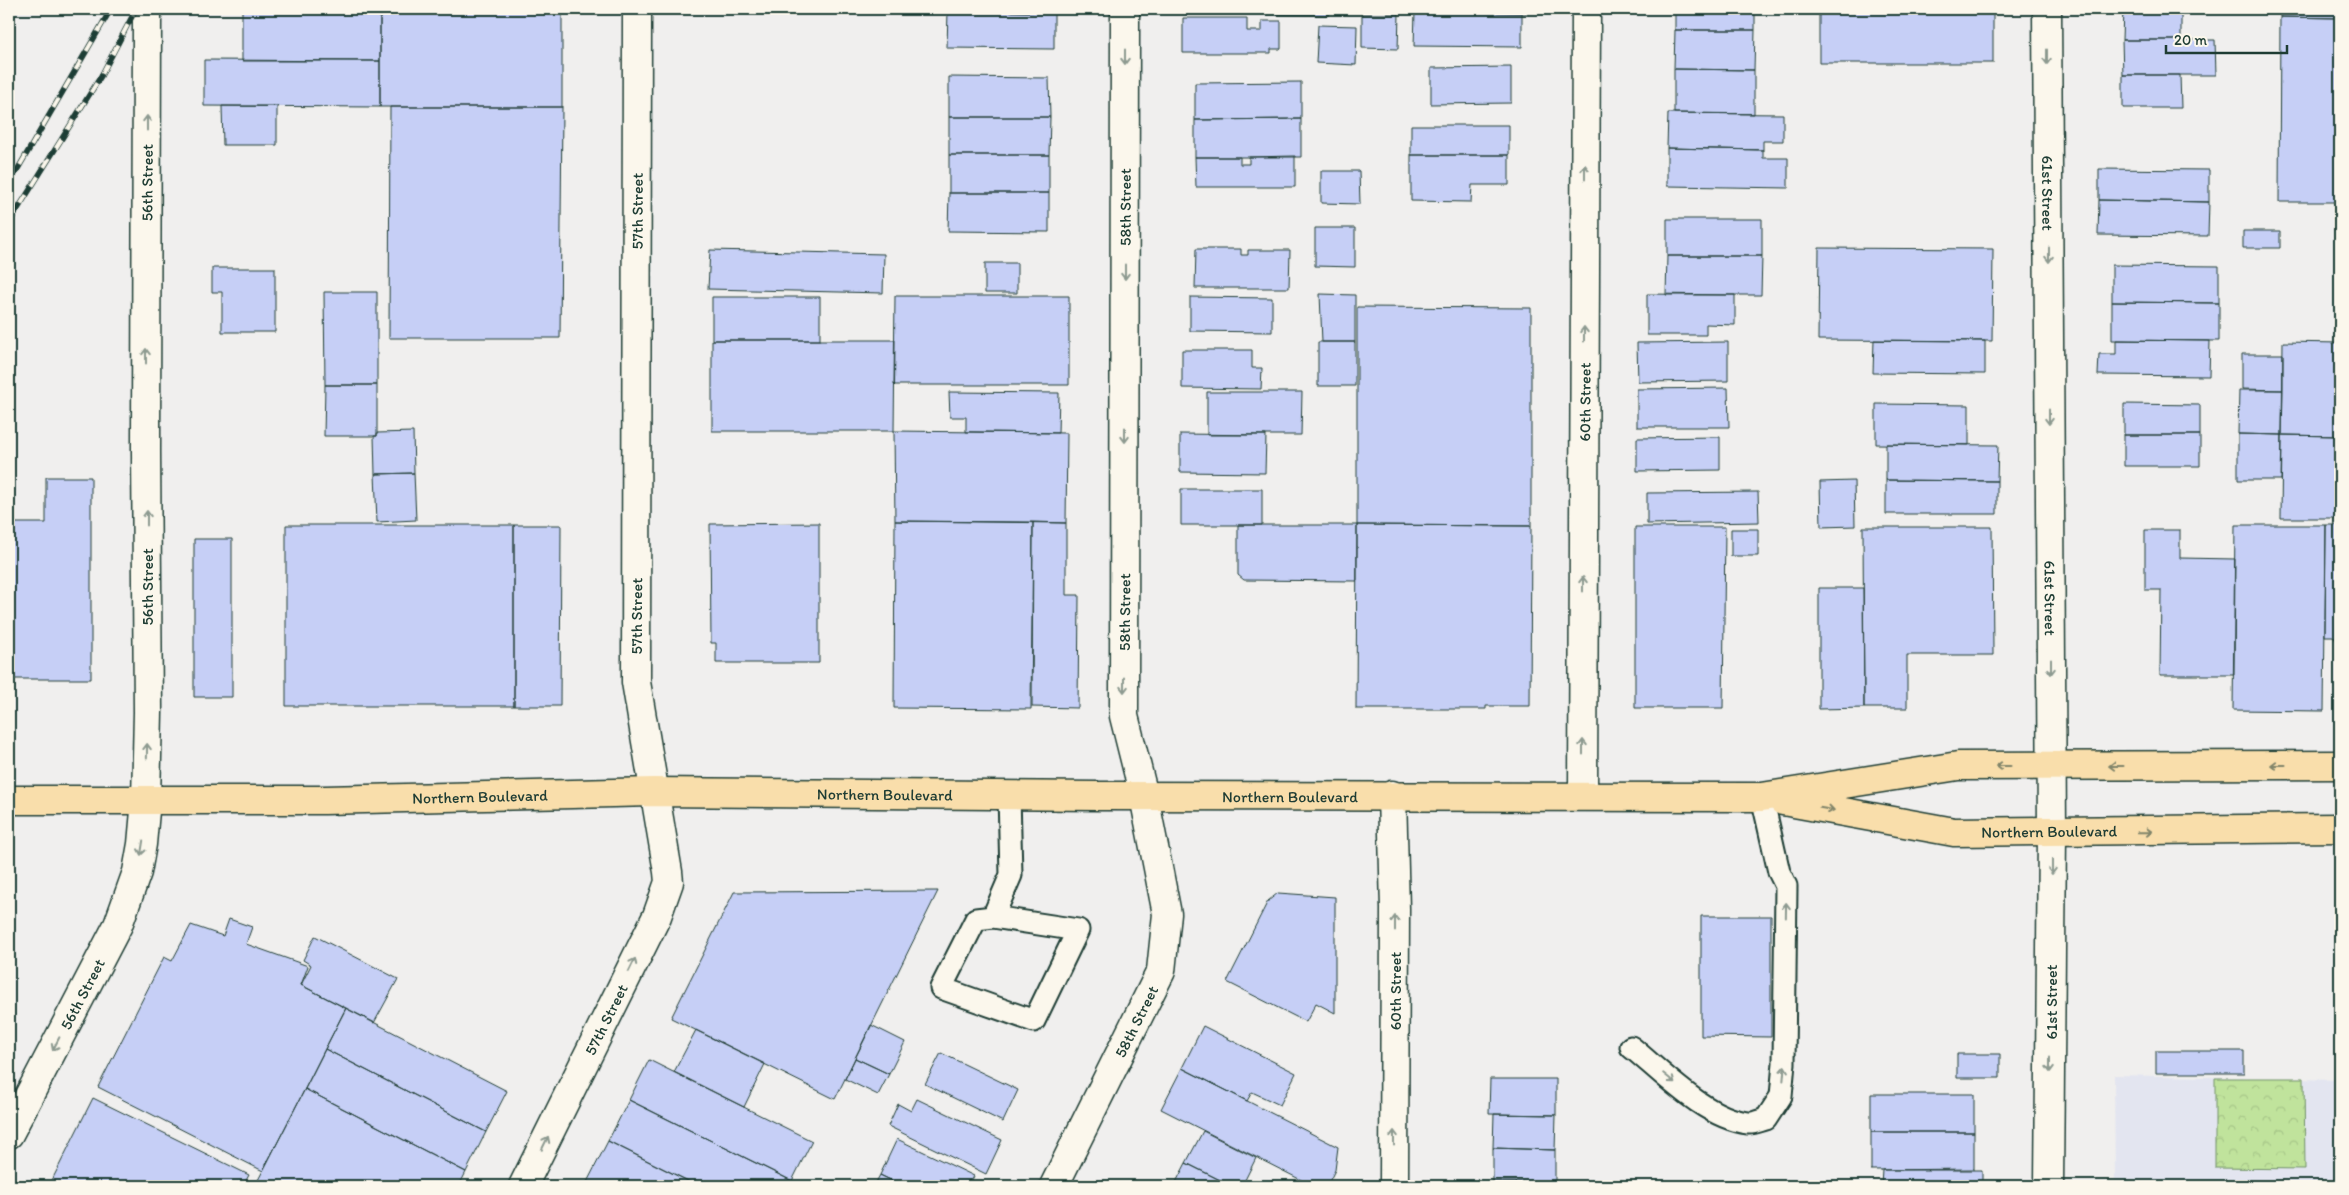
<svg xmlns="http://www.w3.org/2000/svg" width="2349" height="1195" font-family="Itim,sans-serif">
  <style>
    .built { fill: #e3e5f0 }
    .park { fill: url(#park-crowns); stroke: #709068 }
    .building { fill: #c6cff6; stroke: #1f3d34 }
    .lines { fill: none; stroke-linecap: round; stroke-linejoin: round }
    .service-casing { stroke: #1f3d34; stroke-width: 25 }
    .minor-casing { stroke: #1f3d34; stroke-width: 31 }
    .primary-casing { stroke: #1f3d34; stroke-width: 31 }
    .service { stroke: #fbf7ec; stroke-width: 21 }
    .minor { stroke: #fbf7ec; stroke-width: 28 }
    .primary { stroke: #f9deab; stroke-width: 28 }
    .rail-casing { stroke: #1f3d34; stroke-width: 5.5 }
    .rail { stroke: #fbf7ec; stroke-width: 4; stroke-dasharray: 11; stroke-linecap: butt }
    .oneway { stroke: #8d9a90 }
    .oneway2 { stroke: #81856a }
    .labels { text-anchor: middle; stroke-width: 4; stroke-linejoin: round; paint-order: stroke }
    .street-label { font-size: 16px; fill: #1f3d34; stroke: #fbf7ec }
  </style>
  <defs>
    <pattern id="park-crowns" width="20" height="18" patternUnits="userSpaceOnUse" patternTransform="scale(1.25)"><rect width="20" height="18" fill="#c0e39c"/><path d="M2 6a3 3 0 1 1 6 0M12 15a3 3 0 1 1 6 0" fill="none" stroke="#a5c487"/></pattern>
  </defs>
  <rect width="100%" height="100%" fill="#f0efee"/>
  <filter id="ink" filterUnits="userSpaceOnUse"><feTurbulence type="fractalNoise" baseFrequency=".02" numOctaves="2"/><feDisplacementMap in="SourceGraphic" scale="10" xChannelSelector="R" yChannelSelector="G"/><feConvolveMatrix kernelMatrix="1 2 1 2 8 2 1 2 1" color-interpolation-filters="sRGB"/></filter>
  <g filter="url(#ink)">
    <path class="built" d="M 2114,1075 L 2340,1080 L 2340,1186 L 2115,1186 Z"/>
    <path class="park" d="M 2215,1078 L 2304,1078 L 2305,1169 L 2215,1168 Z"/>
    <path class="building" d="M 242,9 L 380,9 L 380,61 L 242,61 Z
      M 380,9 L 562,9 L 562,107 L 380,107 Z
      M 948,9 L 1033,9 L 1033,12 L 948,11 Z
      M 1215,9 L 1329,9 L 1329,15 L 1215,14 Z
      M 1438,9 L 1527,9 L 1527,13 L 1438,12 Z
      M 1675,9 L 1755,9 L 1755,30 L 1675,30 Z
      M 1819,9 L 1993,9 L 1993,63 L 1819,63 Z
      M 2123,9 L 2181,9 L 2181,40 L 2122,40 Z
      M 2280,9 L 2340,9 L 2340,18 L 2280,17 Z
      M 948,11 L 1054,12 L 1054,49 L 947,48 Z
      M 1415,12 L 1522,13 L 1522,47 L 1414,46 Z
      M 1362,14 L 1399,14 L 1398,49 L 1362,48 Z
      M 2280,17 L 2340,18 L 2340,202 L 2279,202 Z
      M 1183,18 L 1247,18 L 1247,31 L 1262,31 L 1262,21 L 1281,21 L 1281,49 L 1271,49 L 1271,53 L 1183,53 Z
      M 1318,25 L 1357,26 L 1356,65 L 1316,63 Z
      M 1675,30 L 1755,30 L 1754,70 L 1674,69 Z
      M 2122,40 L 2215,40 L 2216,75 L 2123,75 Z
      M 204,60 L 380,61 L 380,107 L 204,106 Z
      M 1511,67 L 1511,103 L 1431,104 L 1431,68 Z
      M 1674,69 L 1754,70 L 1754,114 L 1674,113 Z
      M 2123,75 L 2180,75 L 2181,108 L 2123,108 Z
      M 949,77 L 1049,78 L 1050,117 L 949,117 Z
      M 1301,82 L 1301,119 L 1195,120 L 1195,83 Z
      M 222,106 L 277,106 L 277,145 L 223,145 Z
      M 390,107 L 562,107 L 560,338 L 389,338 Z
      M 1668,113 L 1783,114 L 1783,141 L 1763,141 L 1763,150 L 1667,148 Z
      M 949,117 L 1050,117 L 1049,155 L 949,155 Z
      M 1301,119 L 1301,157 L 1195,157 L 1195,120 Z
      M 1411,125 L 1509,125 L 1509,155 L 1411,155 Z
      M 1667,148 L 1763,150 L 1763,158 L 1788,158 L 1788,188 L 1667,186 Z
      M 949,155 L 1049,155 L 1049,193 L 949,193 Z
      M 1411,155 L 1509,155 L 1509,185 L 1472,185 L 1471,202 L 1411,201 Z
      M 1295,156 L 1295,187 L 1196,187 L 1195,157 L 1240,157 L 1240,164 L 1249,164 L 1249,157 Z
      M 2099,169 L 2209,170 L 2209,202 L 2099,200 Z
      M 1321,171 L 1359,171 L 1360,204 L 1321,203 Z
      M 949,193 L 1049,193 L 1049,232 L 948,231 Z
      M 2099,200 L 2209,202 L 2208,236 L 2098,235 Z
      M 1667,219 L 1762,219 L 1762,256 L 1667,256 Z
      M 1315,228 L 1355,228 L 1355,267 L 1315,266 Z
      M 2243,231 L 2280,231 L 2280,248 L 2243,248 Z
      M 1819,248 L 1993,249 L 1992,341 L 1818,340 Z
      M 1196,249 L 1241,249 L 1241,255 L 1248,255 L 1248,250 L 1290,250 L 1289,288 L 1195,288 Z
      M 710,250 L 884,254 L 883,293 L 708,289 Z
      M 1667,256 L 1762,256 L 1761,295 L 1666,295 Z
      M 985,263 L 1017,263 L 1017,293 L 985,293 Z
      M 2112,265 L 2219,266 L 2219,303 L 2112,302 Z
      M 212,268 L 275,268 L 275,332 L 222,332 L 222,292 L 212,292 Z
      M 324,292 L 377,292 L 377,385 L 325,385 Z
      M 1320,294 L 1355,295 L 1355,342 L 1322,342 Z
      M 1647,294 L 1735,295 L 1735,325 L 1706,324 L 1706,335 L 1647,335 Z
      M 895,296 L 1069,296 L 1069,385 L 894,385 Z
      M 712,297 L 820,297 L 820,340 L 712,340 Z
      M 1190,297 L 1272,298 L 1272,332 L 1190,331 Z
      M 2112,302 L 2219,303 L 2219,341 L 2112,340 Z
      M 1357,307 L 1531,308 L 1531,526 L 1357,525 Z
      M 712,340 L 895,340 L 894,431 L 712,431 Z
      M 1874,340 L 1985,341 L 1985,374 L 1873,373 Z
      M 2116,340 L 2210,341 L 2209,376 L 2098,375 L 2099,354 L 2116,354 Z
      M 1318,342 L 1355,342 L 1355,386 L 1318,386 Z
      M 1728,342 L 1728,381 L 1638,382 L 1637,343 Z
      M 2283,342 L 2340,343 L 2340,436 L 2282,435 Z
      M 1182,350 L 1252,350 L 1252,368 L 1262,368 L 1261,389 L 1182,388 Z
      M 2242,354 L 2283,354 L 2283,390 L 2242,389 Z
      M 325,385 L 377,385 L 377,436 L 324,436 Z
      M 1728,388 L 1729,427 L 1637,427 L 1637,389 Z
      M 2239,390 L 2283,390 L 2282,435 L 2238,434 Z
      M 949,392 L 1059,393 L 1058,433 L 966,432 L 966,417 L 950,417 Z
      M 1207,392 L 1302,392 L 1301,435 L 1207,435 Z
      M 1876,404 L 1969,405 L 1969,445 L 1876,444 Z
      M 2124,404 L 2200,405 L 2200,435 L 2124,435 Z
      M 894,431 L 1067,433 L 1066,523 L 895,521 Z
      M 413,432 L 414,473 L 375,474 L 374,436 L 377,436 L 377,433 Z
      M 1180,434 L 1266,435 L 1265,473 L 1180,472 Z
      M 2238,434 L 2282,435 L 2281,480 L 2238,480 Z
      M 2124,435 L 2200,435 L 2200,466 L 2124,466 Z
      M 2282,435 L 2340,436 L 2340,518 L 2281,518 Z
      M 1720,437 L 1720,470 L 1637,471 L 1637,438 Z
      M 1886,444 L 1998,445 L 1997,481 L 1886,480 Z
      M 414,473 L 416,520 L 377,522 L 375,474 Z
      M 46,477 L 91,477 L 91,679 L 9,679 L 9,523 L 46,523 Z
      M 1886,480 L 1997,481 L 1997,514 L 1886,514 Z
      M 1854,481 L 1855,526 L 1821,527 L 1820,482 Z
      M 1181,489 L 1262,489 L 1262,525 L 1181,525 Z
      M 1758,492 L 1759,522 L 1647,524 L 1647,493 Z
      M 895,521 L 1033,522 L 1031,709 L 894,708 Z
      M 1033,522 L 1066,523 L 1066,595 L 1079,595 L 1078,708 L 1032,707 Z
      M 819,523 L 819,663 L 716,663 L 716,643 L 711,643 L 710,524 Z
      M 286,525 L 514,525 L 514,706 L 286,706 Z
      M 514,525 L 561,525 L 560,706 L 514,706 Z
      M 1238,525 L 1357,525 L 1357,581 L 1244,580 L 1238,575 Z
      M 1357,525 L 1531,526 L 1530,706 L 1486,706 L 1486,709 L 1356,709 Z
      M 2235,525 L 2326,525 L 2324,711 L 2233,710 Z
      M 2326,525 L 2340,525 L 2340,642 L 2337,642 L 2333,636 L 2325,636 Z
      M 1635,527 L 1725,527 L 1723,708 L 1635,708 Z
      M 1863,527 L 1992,527 L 1993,655 L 1907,655 L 1907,708 L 1864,708 Z
      M 1731,529 L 1758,529 L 1758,556 L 1731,556 Z
      M 2145,530 L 2180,530 L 2180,558 L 2235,559 L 2234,675 L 2160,675 L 2161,590 L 2145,590 Z
      M 194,539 L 232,539 L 232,697 L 194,697 Z
      M 1819,588 L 1863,588 L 1864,708 L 1819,709 Z
      M 938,891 L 835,1099 L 671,1018 L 734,892 Z
      M 1278,893 L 1335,897 L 1335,1013 L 1316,1003 L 1306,1022 L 1227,982 L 1268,901 Z
      M 1701,916 L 1771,916 L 1771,1037 L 1701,1036 Z
      M 229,919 L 252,927 L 246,944 L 308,966 L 301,985 L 346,1008 L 263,1171 L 98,1087 L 164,957 L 172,961 L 191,925 L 223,936 Z
      M 315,936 L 398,979 L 374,1023 L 301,985 L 311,965 L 303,960 Z
      M 346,1008 L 507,1091 L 486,1132 L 325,1049 Z
      M 871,1025 L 905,1042 L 889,1074 L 855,1058 Z
      M 1203,1026 L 1296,1073 L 1280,1105 L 1252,1092 L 1247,1101 L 1182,1068 Z
      M 696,1030 L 765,1064 L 744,1107 L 674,1072 Z
      M 325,1049 L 486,1132 L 466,1172 L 305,1089 Z
      M 2156,1051 L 2244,1051 L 2244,1073 L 2156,1073 Z
      M 941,1053 L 1018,1090 L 1003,1122 L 925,1084 Z
      M 1957,1054 L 2000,1054 L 2000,1078 L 1957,1078 Z
      M 855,1058 L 889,1074 L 878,1095 L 845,1079 Z
      M 649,1060 L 812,1141 L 792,1181 L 629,1100 Z
      M 1182,1068 L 1338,1147 L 1335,1170 L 1327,1186 L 1313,1186 L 1161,1109 Z
      M 1490,1079 L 1556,1079 L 1556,1115 L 1489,1114 Z
      M 305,1089 L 466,1172 L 459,1186 L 255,1186 Z
      M 1871,1094 L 1974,1094 L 1974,1132 L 1871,1132 Z
      M 93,1098 L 249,1175 L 243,1186 L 49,1186 Z
      M 917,1099 L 1002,1140 L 986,1174 L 888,1126 L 898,1104 L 911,1111 Z
      M 629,1100 L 792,1181 L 789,1186 L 698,1186 L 608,1141 Z
      M 1494,1114 L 1556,1115 L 1555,1150 L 1493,1148 Z
      M 1203,1131 L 1256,1158 L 1242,1186 L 1232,1186 L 1186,1163 Z
      M 1871,1132 L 1974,1132 L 1974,1169 L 1871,1170 Z
      M 897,1139 L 974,1176 L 969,1186 L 903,1186 L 880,1175 Z
      M 608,1141 L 698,1186 L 585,1186 Z
      M 1493,1148 L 1555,1150 L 1555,1183 L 1493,1182 Z
      M 1186,1163 L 1232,1186 L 1174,1186 Z
      M 1882,1170 L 1982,1170 L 1982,1186 L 1881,1186 Z
      M 880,1175 L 903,1186 L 874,1186 Z
      M 1492,1182 L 1552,1182 L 1552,1186 L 1492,1186 Z"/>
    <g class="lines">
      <g class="service-casing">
        <path id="service" d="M 993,917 L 1078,930 L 1034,1021 L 941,988 L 976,919 L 993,917 L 1011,875 L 1009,795
          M 1631,1047 C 1663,1073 1705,1118 1748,1123 C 1753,1124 1761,1120 1766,1119 L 1781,1096 L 1784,1063 L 1786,886 L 1779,872 L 1762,797"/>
      </g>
      <g class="minor-casing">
        <g id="minor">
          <path id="s1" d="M 2047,9 L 2052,832 L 2049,1186"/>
          <path d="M 1392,795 L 1395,909 L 1394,1186"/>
          <path id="s2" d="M 1583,796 L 1586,9"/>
          <path id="s3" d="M 9,1134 L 118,925 L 137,872 L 142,844 L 146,800 L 148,712 L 146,452 L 147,9"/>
          <path id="s4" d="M 523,1186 L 657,916 L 669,882 L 668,872 L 636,682 L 637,9"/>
          <path id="s5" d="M 1054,1186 L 1161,971 L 1167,914 L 1144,796 L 1124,716 L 1125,9"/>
        </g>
      </g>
      <g class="primary-casing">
        <g id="primary">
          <path id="s6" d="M 9,800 L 325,800 L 653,792 L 1098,796 L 1762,797 L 1958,766 L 2340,765"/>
          <path id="s7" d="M 1783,801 L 1954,832 L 2340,828"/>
        </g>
      </g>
      <use href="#service" class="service"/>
      <use href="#minor" class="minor"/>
      <use href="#primary" class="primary"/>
      <g class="rail-casing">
        <path id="rail" d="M 9,184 L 111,9
          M 9,223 L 101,76 L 136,9"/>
      </g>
      <use href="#rail" class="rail"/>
    </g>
    <defs><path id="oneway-shaft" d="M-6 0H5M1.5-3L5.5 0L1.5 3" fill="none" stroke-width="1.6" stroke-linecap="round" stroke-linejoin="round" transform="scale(1.25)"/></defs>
    <g class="oneway">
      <use href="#oneway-shaft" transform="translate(1125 57) rotate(90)"/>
      <use href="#oneway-shaft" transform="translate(2047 57) rotate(90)"/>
      <use href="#oneway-shaft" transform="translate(147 123) rotate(-90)"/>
      <use href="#oneway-shaft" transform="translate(1585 172) rotate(-90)"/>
      <use href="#oneway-shaft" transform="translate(2049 255) rotate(90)"/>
      <use href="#oneway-shaft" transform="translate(1125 272) rotate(90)"/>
      <use href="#oneway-shaft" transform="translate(1584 334) rotate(-90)"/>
      <use href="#oneway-shaft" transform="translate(146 356) rotate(-90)"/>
      <use href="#oneway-shaft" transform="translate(2049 417) rotate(90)"/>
      <use href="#oneway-shaft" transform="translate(1125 435) rotate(90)"/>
      <use href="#oneway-shaft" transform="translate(147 518) rotate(-90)"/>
      <use href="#oneway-shaft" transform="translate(1583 584) rotate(-90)"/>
      <use href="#oneway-shaft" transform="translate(2051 667) rotate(90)"/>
      <use href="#oneway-shaft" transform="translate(1124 685) rotate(90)"/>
      <use href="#oneway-shaft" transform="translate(1583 747) rotate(-90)"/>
      <use href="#oneway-shaft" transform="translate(147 751) rotate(-89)"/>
      <use href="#oneway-shaft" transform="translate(142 848) rotate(99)"/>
      <use href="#oneway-shaft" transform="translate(2052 867) rotate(90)"/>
      <use href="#oneway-shaft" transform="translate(1786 910) rotate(-89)"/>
      <use href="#oneway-shaft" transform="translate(1395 923) rotate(-90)"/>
      <use href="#oneway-shaft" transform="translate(632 965) rotate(-64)"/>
      <use href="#oneway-shaft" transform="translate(56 1044) rotate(117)"/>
      <use href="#oneway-shaft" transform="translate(2050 1065) rotate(90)"/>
      <use href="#oneway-shaft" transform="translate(1784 1073) rotate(-85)"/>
      <use href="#oneway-shaft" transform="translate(1669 1078) rotate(39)"/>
      <use href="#oneway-shaft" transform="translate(1394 1138) rotate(-90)"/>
      <use href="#oneway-shaft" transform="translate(545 1143) rotate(-64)"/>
    </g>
    <g class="oneway2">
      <use href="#oneway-shaft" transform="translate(2278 765) rotate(180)"/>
      <use href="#oneway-shaft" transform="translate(2003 766) rotate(-180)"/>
      <use href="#oneway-shaft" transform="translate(2116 766) rotate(180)"/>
      <use href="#oneway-shaft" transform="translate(1827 809) rotate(10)"/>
      <use href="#oneway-shaft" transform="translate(2145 832) rotate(-1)"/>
    </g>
  </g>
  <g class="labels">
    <g class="street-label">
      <text dy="6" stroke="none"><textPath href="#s3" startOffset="982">56th Street</textPath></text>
      <text dy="6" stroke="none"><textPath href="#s1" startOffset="184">61st Street</textPath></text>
      <text dy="6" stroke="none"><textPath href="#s5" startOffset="1009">58th Street</textPath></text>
      <text dy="6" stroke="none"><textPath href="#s4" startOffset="1011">57th Street</textPath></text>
      <text dy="6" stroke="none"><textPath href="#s2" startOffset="394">60th Street</textPath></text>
      <text transform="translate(147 587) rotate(-90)" y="6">56th Street</text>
      <text dy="6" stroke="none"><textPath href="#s1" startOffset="589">61st Street</textPath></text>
      <text dy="6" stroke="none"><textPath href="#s5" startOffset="604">58th Street</textPath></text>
      <text dy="6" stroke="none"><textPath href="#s4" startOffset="606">57th Street</textPath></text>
      <text dy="6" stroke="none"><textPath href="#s6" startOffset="876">Northern Boulevard</textPath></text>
      <text dy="6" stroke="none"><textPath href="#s6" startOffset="1281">Northern Boulevard</textPath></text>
      <text dy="6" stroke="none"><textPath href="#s6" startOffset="471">Northern Boulevard</textPath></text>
      <text dy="6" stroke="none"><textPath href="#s7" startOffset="269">Northern Boulevard</textPath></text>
      <text transform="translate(1395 991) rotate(-90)" y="6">60th Street</text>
      <text dy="6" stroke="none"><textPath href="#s3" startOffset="158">56th Street</textPath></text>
      <text transform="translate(2051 1002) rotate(-90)" y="6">61st Street</text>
      <text dy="6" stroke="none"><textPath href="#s4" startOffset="186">57th Street</textPath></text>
      <text dy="6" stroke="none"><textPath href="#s5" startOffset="184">58th Street</textPath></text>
    </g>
  </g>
  <rect width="2349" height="1195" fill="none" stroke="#fbf7ec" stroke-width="30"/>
  <rect x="15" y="15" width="2319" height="1165" fill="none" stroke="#1f3d34" stroke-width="2" filter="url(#ink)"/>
  <path d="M2166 45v8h121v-8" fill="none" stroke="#1f3d34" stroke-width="2.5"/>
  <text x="2174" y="45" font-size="15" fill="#1f3d34" stroke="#fbf7ec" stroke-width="4" paint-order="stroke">20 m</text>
</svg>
